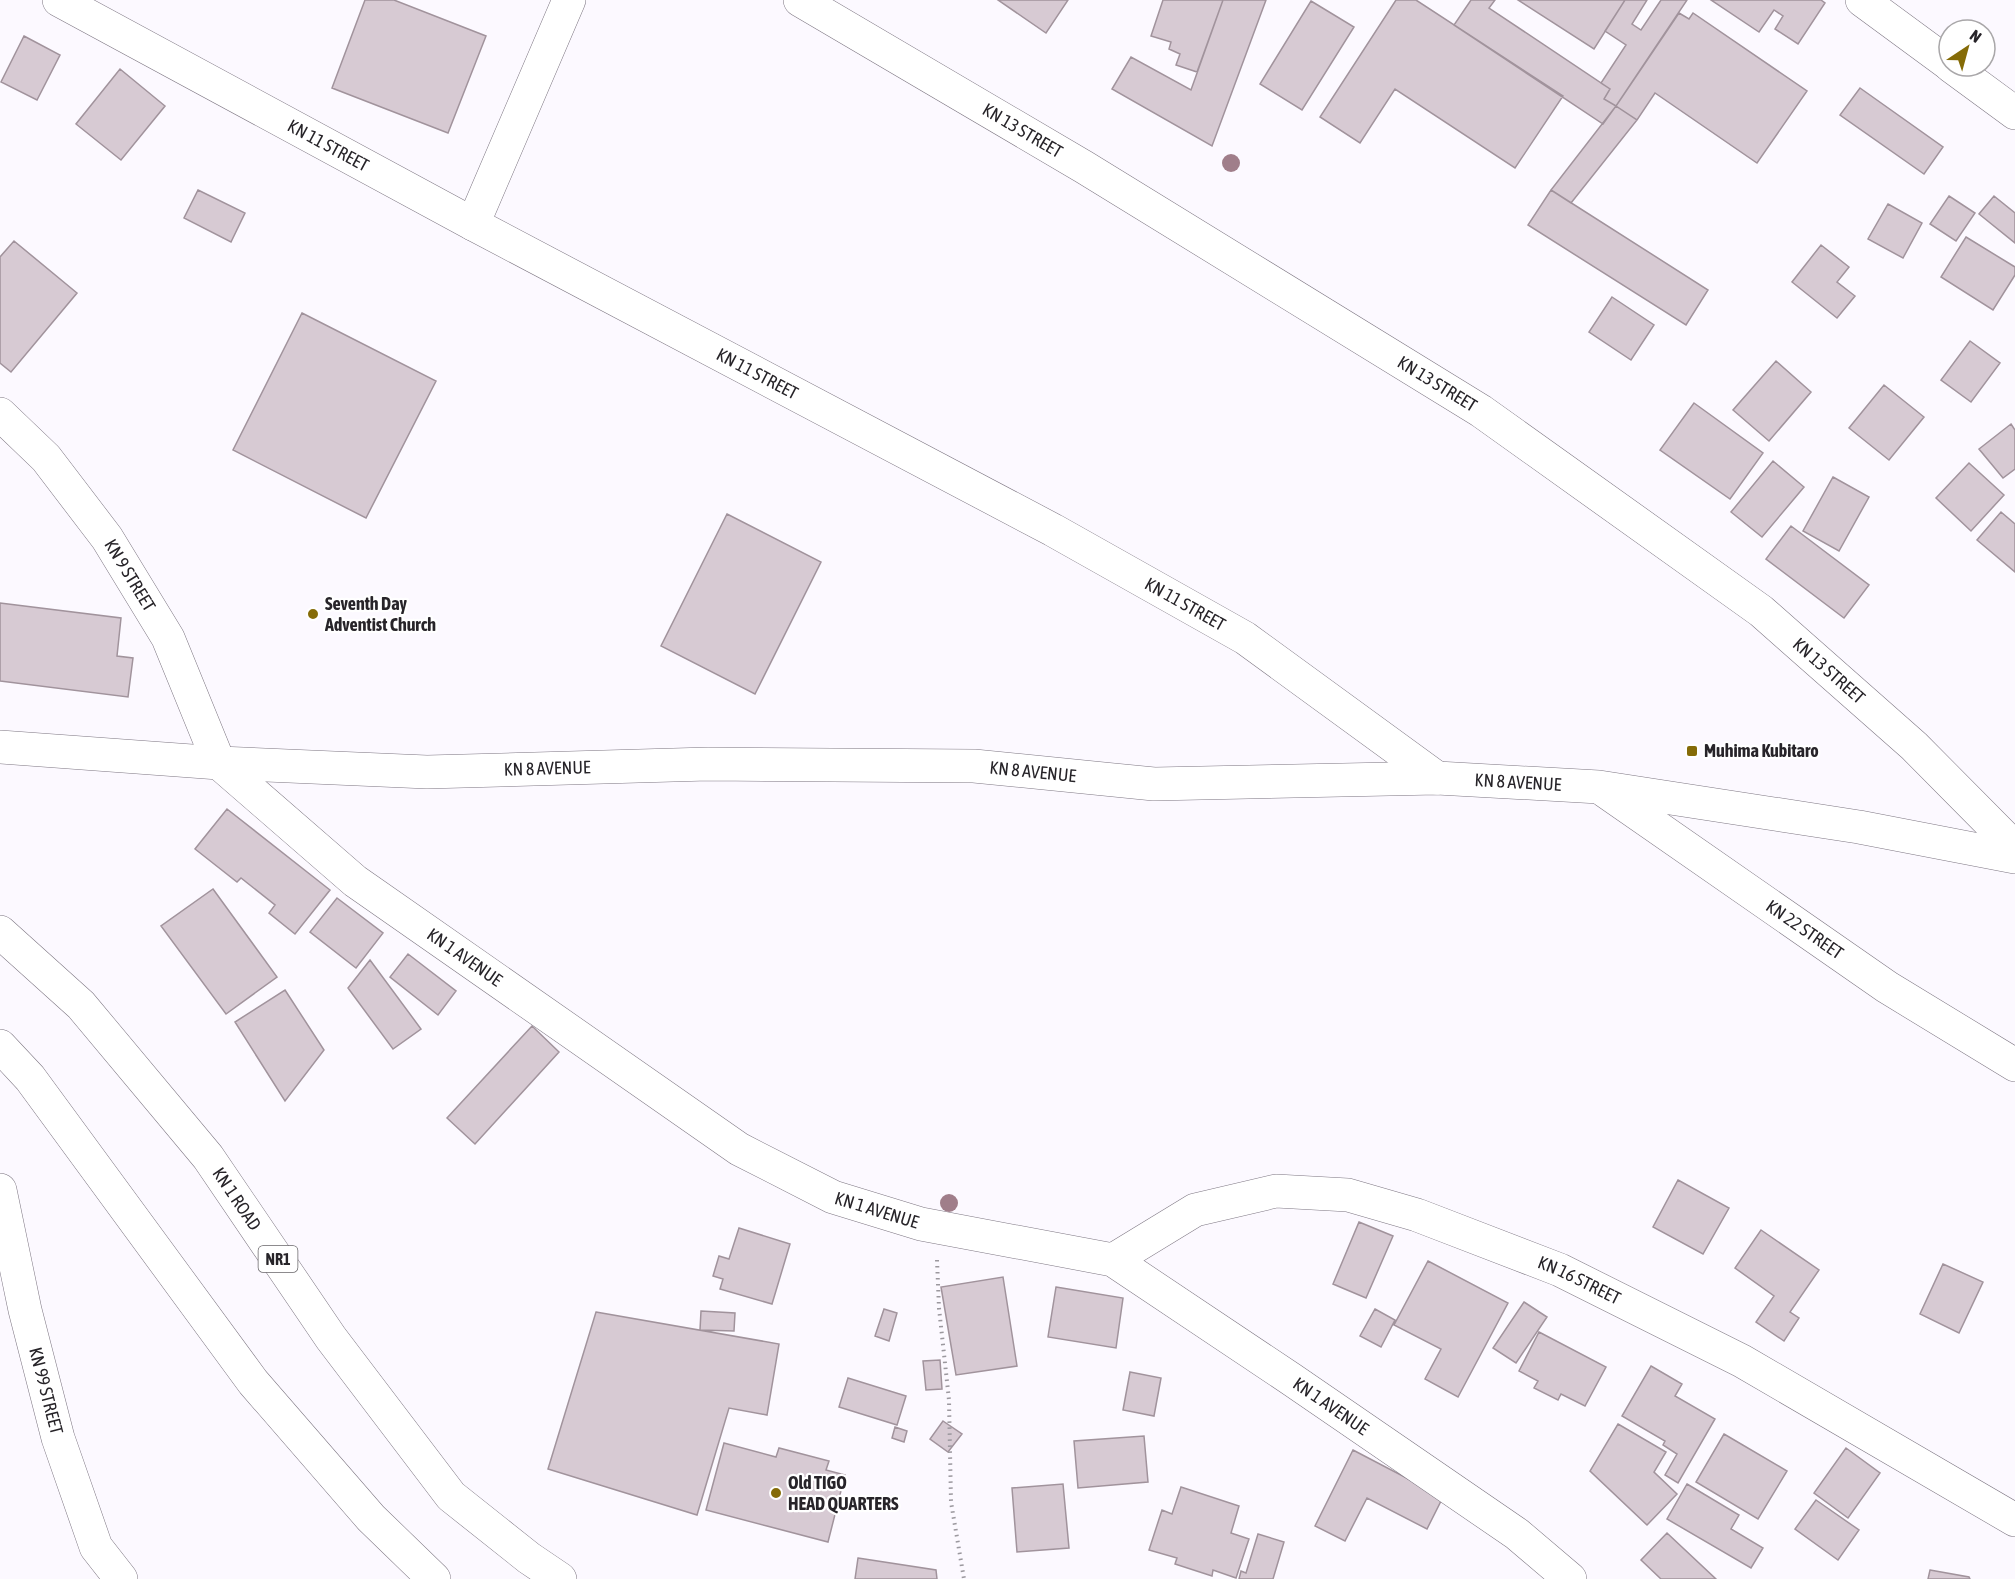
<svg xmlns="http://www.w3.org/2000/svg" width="2015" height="1579" font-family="'Asap Condensed',sans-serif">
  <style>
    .building { fill: #d7cad3; stroke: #a1939c; stroke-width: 1.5 }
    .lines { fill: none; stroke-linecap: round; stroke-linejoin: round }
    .street-casing { stroke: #7e7783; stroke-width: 34 }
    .secondary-casing { stroke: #7e7783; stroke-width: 34 }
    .highway-casing { stroke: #7e7783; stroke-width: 34 }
    .path { stroke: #9b989e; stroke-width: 4; stroke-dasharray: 1.5 4.5; stroke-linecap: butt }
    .street { stroke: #fff; stroke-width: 33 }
    .secondary { stroke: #fff; stroke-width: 33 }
    .highway { stroke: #fff; stroke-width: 33 }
    .tree { fill: #a07e8a }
    .poi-dot { fill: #856b07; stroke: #fff; stroke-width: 2 }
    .labels { text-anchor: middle; stroke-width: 4.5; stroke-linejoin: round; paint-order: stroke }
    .shield { fill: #fff; stroke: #686669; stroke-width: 1.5 }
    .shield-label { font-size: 16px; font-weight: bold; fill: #272429 }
    .street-label { font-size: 18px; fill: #272429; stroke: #fff }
    .poi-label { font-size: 18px; font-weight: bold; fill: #272429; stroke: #fff; text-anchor: start }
  </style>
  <rect width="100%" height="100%" fill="#fcf9ff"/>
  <path class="building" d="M 365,0 L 394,0 L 486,36 L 448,133 L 332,88 Z
    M 998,0 L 1068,0 L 1046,33 Z
    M 1163,0 L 1223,0 L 1197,72 L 1176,65 L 1180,54 L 1169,49 L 1171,42 L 1151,36 Z
    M 1223,0 L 1266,0 L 1212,146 L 1112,89 L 1131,57 L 1191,90 Z
    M 1396,0 L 1416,0 L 1563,96 L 1515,168 L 1395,89 L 1360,143 L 1320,117 Z
    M 1471,0 L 1495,0 L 1489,8 L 1610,89 L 1604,99 L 1616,106 L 1603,124 L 1454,25 Z
    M 1518,0 L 1625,0 L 1594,49 Z
    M 1625,0 L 1647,0 L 1632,24 L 1641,30 L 1661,0 L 1687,0 L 1616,106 L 1604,99 L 1610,89 L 1601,83 L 1626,45 L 1605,31 Z
    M 1711,0 L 1821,0 L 1825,3 L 1798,44 L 1775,29 L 1783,16 L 1774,10 L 1759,32 Z
    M 1311,1 L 1354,27 L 1302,110 L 1260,84 Z
    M 1679,13 L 1689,19 L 1693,13 L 1807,91 L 1757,163 L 1655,93 L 1637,120 L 1616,106 Z
    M 24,36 L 60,55 L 37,100 L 1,82 Z
    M 120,69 L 165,106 L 121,160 L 76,124 Z
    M 1860,88 L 1943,147 L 1924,174 L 1840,115 Z
    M 1616,106 L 1637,120 L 1571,203 L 1551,190 Z
    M 198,190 L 245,213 L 231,242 L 184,218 Z
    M 1551,190 L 1708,290 L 1686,325 L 1528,225 Z
    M 1949,196 L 1975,213 L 1956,241 L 1930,224 Z
    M 1994,196 L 2015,213 L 2015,243 L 1979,214 Z
    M 1888,204 L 1922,223 L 1903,258 L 1868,239 Z
    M 1966,237 L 2015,267 L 2015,275 L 1993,310 L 1941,277 Z
    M 14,241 L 77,293 L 11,372 L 0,363 L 0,257 Z
    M 1821,245 L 1849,267 L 1837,282 L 1855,296 L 1837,318 L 1792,282 Z
    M 1612,297 L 1654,325 L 1631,360 L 1589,332 Z
    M 302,313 L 436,381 L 366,518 L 233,450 Z
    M 1970,341 L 2000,363 L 1971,402 L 1941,380 Z
    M 1776,361 L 1811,392 L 1769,441 L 1733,410 Z
    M 1884,385 L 1924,417 L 1889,460 L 1849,428 Z
    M 1694,403 L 1763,453 L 1730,499 L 1660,450 Z
    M 2011,424 L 2015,430 L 2015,469 L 2003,478 L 1979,449 Z
    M 1773,461 L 1804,487 L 1762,537 L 1731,512 Z
    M 1969,463 L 2004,495 L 1971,531 L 1936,498 Z
    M 1833,477 L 1869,497 L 1839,551 L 1803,531 Z
    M 2001,512 L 2015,524 L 2015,572 L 1977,540 Z
    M 727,514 L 821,562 L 755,694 L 661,646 Z
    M 1791,526 L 1869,585 L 1844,618 L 1766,559 Z
    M 0,603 L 121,618 L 117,656 L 133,658 L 128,697 L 0,681 Z
    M 227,809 L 330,890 L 295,934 L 269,913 L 275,905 L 241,878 L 237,882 L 195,849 Z
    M 213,889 L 277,977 L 226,1014 L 161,926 Z
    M 337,898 L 383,933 L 356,968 L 310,932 Z
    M 408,954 L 456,991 L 438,1015 L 390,977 Z
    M 370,960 L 421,1029 L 393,1049 L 348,988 Z
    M 285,990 L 324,1050 L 285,1101 L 235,1022 Z
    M 532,1026 L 559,1052 L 475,1144 L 447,1118 Z
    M 1678,1180 L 1729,1208 L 1703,1254 L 1653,1227 Z
    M 1359,1222 L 1393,1236 L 1366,1298 L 1333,1284 Z
    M 739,1228 L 790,1244 L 772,1304 L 720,1289 L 723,1279 L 713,1276 L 719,1256 L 729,1259 Z
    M 1761,1230 L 1819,1270 L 1790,1312 L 1799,1318 L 1784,1341 L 1756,1322 L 1774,1296 L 1735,1268 Z
    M 1428,1261 L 1508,1303 L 1458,1397 L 1425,1379 L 1441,1349 L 1394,1325 Z
    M 1943,1264 L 1983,1282 L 1959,1333 L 1920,1314 Z
    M 1003,1277 L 1017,1366 L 956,1375 L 941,1287 Z
    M 1056,1287 L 1123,1298 L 1116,1348 L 1048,1337 Z
    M 1524,1302 L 1547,1317 L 1516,1363 L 1493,1348 Z
    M 884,1309 L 897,1313 L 889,1341 L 875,1336 Z
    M 1375,1309 L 1395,1320 L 1381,1347 L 1360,1336 Z
    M 701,1311 L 735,1313 L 734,1331 L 700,1330 Z
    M 596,1312 L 779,1344 L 767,1415 L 729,1408 L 697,1515 L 548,1469 Z
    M 1539,1332 L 1606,1367 L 1585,1406 L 1561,1394 L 1558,1400 L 1534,1388 L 1538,1381 L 1519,1371 Z
    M 940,1360 L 942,1389 L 926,1390 L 923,1361 Z
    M 1651,1366 L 1682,1384 L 1675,1396 L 1715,1419 L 1678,1483 L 1665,1475 L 1677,1454 L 1663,1445 L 1665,1441 L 1622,1416 Z
    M 1130,1372 L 1161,1378 L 1154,1416 L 1123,1410 Z
    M 848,1378 L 906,1396 L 897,1425 L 839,1407 Z
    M 943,1421 L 962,1434 L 948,1452 L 930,1439 Z
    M 1618,1424 L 1666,1452 L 1654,1472 L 1677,1494 L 1647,1525 L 1590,1471 Z
    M 895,1427 L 907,1431 L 904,1442 L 892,1438 Z
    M 1724,1434 L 1787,1471 L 1758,1519 L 1696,1482 Z
    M 1144,1436 L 1148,1482 L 1078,1488 L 1074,1441 Z
    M 724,1443 L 776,1457 L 779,1448 L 829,1461 L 826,1470 L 845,1475 L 828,1542 L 706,1510 Z
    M 1846,1448 L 1880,1473 L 1848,1518 L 1814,1493 Z
    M 1353,1450 L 1443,1497 L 1427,1529 L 1367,1498 L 1345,1541 L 1315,1526 Z
    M 1063,1484 L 1069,1548 L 1017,1552 L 1012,1488 Z
    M 1687,1484 L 1739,1515 L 1731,1529 L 1763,1548 L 1751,1568 L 1667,1519 Z
    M 1181,1487 L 1239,1506 L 1231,1533 L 1249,1539 L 1236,1578 L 1213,1570 L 1212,1576 L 1175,1564 L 1177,1558 L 1149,1550 L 1162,1510 L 1172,1514 Z
    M 1816,1500 L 1859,1530 L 1838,1560 L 1795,1529 Z
    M 1667,1533 L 1716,1579 L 1661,1579 L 1641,1560 Z
    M 1258,1534 L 1284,1542 L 1273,1579 L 1239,1579 L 1241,1571 L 1246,1573 Z
    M 858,1558 L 936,1570 L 937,1579 L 855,1579 Z
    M 1930,1570 L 1969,1577 L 1970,1579 L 1928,1579 Z"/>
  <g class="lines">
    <g class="street-casing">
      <g id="street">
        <path id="s1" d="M 800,0 L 1084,167 L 1481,411 L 1761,611 L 1914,746 L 2015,848"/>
        <path d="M 1862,0 L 1949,64"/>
        <path d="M 1951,66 L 2015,113"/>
        <path id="s2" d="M 0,414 L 46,458 L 107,538 L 168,638 L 219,763 L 355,881 L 739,1149 L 833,1197 L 921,1224 L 1113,1260 L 1291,1379 L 1517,1534 L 1570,1579"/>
        <path id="s3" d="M 0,1190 L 25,1310 L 58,1438 L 96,1547 L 121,1579"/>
        <path id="s4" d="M 1113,1260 L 1195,1210 L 1276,1191 L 1348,1195 L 1417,1215 L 1560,1270 L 1742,1361 L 2015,1520"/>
      </g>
    </g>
    <g class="secondary-casing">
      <g id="secondary">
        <path id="s5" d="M 59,0 L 473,224 L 1053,530 L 1245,638 L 1437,778"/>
        <path d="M 473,224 L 569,0"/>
        <path id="s6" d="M 0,747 L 219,763 L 427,772 L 708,764 L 974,766 L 1154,784 L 1437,778 L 1599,787 L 1859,827 L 2015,857"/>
        <path id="s7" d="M 1605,791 L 1887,987 L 2015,1065"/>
      </g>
    </g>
    <g class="highway-casing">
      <g id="highway">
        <path id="s8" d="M 0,932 L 81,1005 L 208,1157 L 331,1338 L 451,1496 L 529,1558 L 560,1579"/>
        <path d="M 0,1046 L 30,1078 L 253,1382 L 371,1518 L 434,1579"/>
      </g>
    </g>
    <path class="path" d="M 937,1260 L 939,1308 L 949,1400 L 951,1502 L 964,1579"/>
    <use href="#street" class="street"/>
    <use href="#secondary" class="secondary"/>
    <use href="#highway" class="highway"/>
  </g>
  <g class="tree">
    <circle cx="1231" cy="163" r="9"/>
    <circle cx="949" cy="1203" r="9"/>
  </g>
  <g class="poi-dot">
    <circle cx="313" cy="614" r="6"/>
    <rect x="1686" y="745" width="12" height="12" rx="3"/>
    <circle cx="776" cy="1493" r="6"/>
  </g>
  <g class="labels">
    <rect class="shield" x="258.5" y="1246" width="39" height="26" rx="4.5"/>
    <g class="shield-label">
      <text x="278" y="1265">NR1</text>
    </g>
    <g class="street-label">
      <text dy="6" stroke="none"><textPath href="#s1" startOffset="258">KN 13 STREET</textPath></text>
      <text dy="6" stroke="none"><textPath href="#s5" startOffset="306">KN 11 STREET</textPath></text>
      <text dy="6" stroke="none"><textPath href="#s5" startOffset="792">KN 11 STREET</textPath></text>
      <text dy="6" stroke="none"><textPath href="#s1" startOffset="744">KN 13 STREET</textPath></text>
      <text dy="6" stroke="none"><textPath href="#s2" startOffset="208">KN 9 STREET</textPath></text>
      <text dy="6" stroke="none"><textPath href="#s5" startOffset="1278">KN 11 STREET</textPath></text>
      <text dy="6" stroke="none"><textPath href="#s1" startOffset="1230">KN 13 STREET</textPath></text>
      <text dy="6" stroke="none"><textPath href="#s6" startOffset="548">KN 8 AVENUE</textPath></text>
      <text dy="6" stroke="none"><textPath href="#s6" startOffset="1034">KN 8 AVENUE</textPath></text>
      <text dy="6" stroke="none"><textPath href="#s6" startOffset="1520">KN 8 AVENUE</textPath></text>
      <text dy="6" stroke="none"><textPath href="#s7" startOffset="243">KN 22 STREET</textPath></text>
      <text dy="6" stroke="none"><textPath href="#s2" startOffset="730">KN 1 AVENUE</textPath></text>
      <text dy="6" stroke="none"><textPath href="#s8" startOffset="358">KN 1 ROAD</textPath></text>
      <text dy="6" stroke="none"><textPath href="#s2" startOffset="1216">KN 1 AVENUE</textPath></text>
      <text dy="6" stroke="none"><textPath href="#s4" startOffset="498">KN 16 STREET</textPath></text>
      <text dy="6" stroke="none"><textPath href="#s3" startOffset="206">KN 99 STREET</textPath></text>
      <text dy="6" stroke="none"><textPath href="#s2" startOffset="1720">KN 1 AVENUE</textPath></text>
    </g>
    <g class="poi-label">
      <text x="325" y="610">Seventh Day<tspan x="325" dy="21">Adventist Church</tspan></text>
      <text x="1704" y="757">Muhima Kubitaro</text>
      <text x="788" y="1489">Old TIGO<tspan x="788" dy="21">HEAD QUARTERS</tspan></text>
    </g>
  </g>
  <g transform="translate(1967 48) rotate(36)"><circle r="28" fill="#ffffff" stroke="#a9a7a9" stroke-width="1.5"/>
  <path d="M0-4.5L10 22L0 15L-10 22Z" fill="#856b07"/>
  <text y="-9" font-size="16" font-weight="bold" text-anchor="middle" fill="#272429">N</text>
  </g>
</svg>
